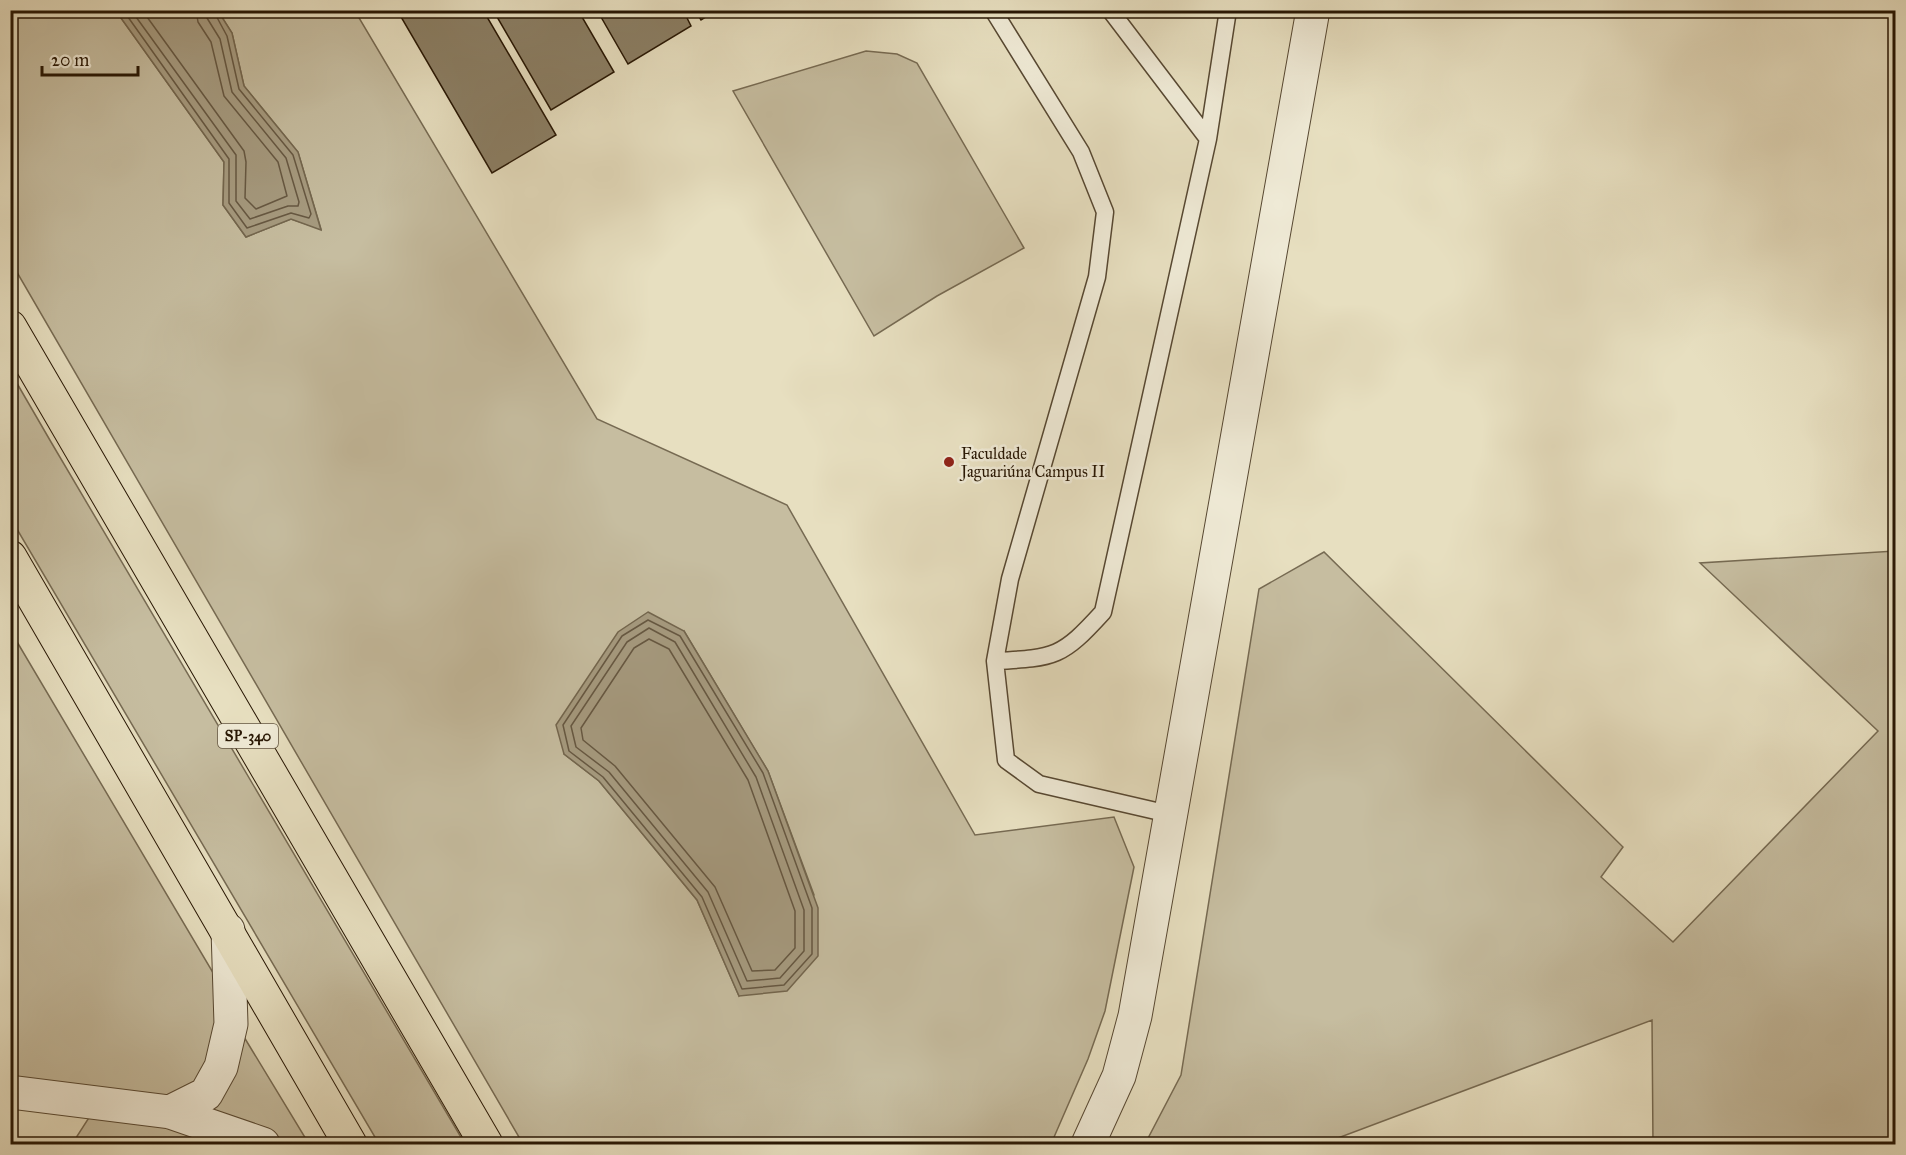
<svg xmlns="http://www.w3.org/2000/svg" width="1906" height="1155" font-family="'IM FELL Great Primer',serif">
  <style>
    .green { fill: #c6bda0; stroke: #766a52; stroke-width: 1.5; fill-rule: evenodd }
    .water { fill: #a69b80; stroke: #73664e; stroke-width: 1.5 }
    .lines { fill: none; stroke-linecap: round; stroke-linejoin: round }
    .shore { stroke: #665842; stroke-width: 1.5 }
    .building { fill: #8b7f65; stroke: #271603; stroke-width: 1.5 }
    .service-casing { stroke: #574832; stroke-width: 19 }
    .minor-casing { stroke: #574832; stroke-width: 35 }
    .tertiary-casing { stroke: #574832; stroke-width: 35 }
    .motorway-casing { stroke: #271603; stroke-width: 35 }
    .service { stroke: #efead6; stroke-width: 16 }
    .minor { stroke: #efead6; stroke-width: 33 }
    .tertiary { stroke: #efead6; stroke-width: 33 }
    .motorway { stroke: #e7dfc0; stroke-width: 33 }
    .poi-dot { fill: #8f2418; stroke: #efead6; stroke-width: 2 }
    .labels { text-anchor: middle; stroke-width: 5; stroke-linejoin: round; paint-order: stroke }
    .shield { fill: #efead6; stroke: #635642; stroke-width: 1.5 }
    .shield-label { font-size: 15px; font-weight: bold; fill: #271603 }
    .poi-label { font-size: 16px; fill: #271603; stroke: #efead6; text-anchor: start }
  </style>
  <rect width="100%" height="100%" fill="#e7dfc0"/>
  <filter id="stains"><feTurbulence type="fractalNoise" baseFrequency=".00333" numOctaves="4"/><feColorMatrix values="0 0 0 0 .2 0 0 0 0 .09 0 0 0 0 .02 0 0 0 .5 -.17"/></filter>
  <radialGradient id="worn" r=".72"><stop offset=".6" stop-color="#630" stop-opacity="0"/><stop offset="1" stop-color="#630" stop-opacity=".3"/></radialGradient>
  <path class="green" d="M 10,11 L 116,11 L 224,162 L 223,205 L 246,237 L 291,219 L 321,229 L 298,152 L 244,86 L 232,33 L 218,11 L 355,11 L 597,419 L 787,505 L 975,835 L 1114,817 L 1134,867 L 1105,1011 L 1088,1059 L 1051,1144 L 523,1144 L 11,262 ZM 684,631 L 768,771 L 814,895 L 739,996 L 697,900 L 599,781 L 564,754 Z
    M 866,51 L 897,54 L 917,63 L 1024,248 L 937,296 L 874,336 L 733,91 Z
    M 11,373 L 51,442 L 465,1144 L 379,1144 L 11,519 Z
    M 1895,551 L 1895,1144 L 1653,1144 L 1652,1020 L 1322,1144 L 1145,1144 L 1181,1075 L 1259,589 L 1324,552 L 1623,847 L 1601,877 L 1673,942 L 1878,731 L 1700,563 Z
    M 10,630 L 215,976 L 222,1023 L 214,1060 L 193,1090 L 165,1097 L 11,1078 Z
    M 241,1032 L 309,1144 L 285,1144 L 262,1131 L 203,1111 Z
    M 90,1116 L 179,1129 L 236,1144 L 72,1144 Z"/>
  <path class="water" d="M 116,11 L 218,11 L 232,33 L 244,86 L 298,152 L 321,230 L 291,219 L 246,237 L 223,205 L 224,162 Z
    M 648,612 L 684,631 L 768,771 L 818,908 L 818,956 L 787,991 L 739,996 L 697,900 L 599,781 L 564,754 L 556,725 L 618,632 Z"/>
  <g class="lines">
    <path class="shore" d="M 123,10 L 229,159 L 229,203 L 247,228 L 291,213 L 309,218 L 311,214 L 293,155 L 239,89 L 227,36 L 213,10
      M 131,10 L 236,155 L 236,201 L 250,219 L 288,206 L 298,206 L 299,202 L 286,158 L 232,92 L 220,39 L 207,18 L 205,10
      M 142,10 L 244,151 L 246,162 L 245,198 L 256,209 L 287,196 L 278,162 L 224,96 L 211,42 L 198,22 L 196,10
      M 648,620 L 680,636 L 763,773 L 812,908 L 812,954 L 784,985 L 742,989 L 702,897 L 603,777 L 569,751 L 563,725 L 622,636 Z
      M 649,628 L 675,642 L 756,777 L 804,910 L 804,951 L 780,978 L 747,981 L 708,892 L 609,772 L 576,747 L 571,726 L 627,642 Z
      M 649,639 L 669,649 L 748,780 L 795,911 L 795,948 L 775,970 L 752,971 L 715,887 L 615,766 L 583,740 L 581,728 L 634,648 Z"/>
  </g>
  <path class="building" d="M 397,10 L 483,10 L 556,135 L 492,173 Z
    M 493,10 L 578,10 L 614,72 L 551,110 Z
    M 597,10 L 683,10 L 691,26 L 628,64 Z
    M 695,10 L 717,10 L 701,20 Z"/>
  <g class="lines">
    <g class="service-casing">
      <path id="service" d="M 993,10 L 1081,152 L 1105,212 L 1097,277 L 1010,579 L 995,661 L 1006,760 L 1039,784 L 1169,814
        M 1110,10 L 1208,139
        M 995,661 C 1056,658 1062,657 1103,612 L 1208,139 L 1228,10"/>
    </g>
    <g class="minor-casing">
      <path id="minor" d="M 10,1092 L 170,1112 L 263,1144
        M 170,1112 L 206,1094 L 221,1067 L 231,1024 L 228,930"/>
    </g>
    <g class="tertiary-casing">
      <path id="tertiary" d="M 1088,1144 L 1119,1076 L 1135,1016 L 1313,10"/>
    </g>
    <g class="motorway-casing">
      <path id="motorway" d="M 10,327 L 486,1144
        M 10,557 L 350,1144"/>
    </g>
    <use href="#service" class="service"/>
    <use href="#minor" class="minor"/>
    <use href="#tertiary" class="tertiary"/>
    <use href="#motorway" class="motorway"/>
  </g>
  <circle class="poi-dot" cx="949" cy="462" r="6"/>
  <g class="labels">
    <rect class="shield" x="218" y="724" width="60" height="24" rx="4.5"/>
    <g class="shield-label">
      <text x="248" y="741">SP-340</text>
    </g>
    <g class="poi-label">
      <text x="961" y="459">Faculdade<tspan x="961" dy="18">Jaguariúna Campus II</tspan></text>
    </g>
  </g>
  <rect width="1906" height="1155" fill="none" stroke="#e7dfc0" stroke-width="36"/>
  <rect x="12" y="12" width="1882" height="1131" fill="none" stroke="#271603" stroke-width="3"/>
  <rect x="18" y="18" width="1870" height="1119" fill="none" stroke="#271603" stroke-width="1.5"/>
  <path d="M42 66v9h96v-9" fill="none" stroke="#271603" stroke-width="3"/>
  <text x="51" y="66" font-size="18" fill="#271603" stroke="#efead6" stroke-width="4.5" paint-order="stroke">20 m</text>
  <rect width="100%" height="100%" filter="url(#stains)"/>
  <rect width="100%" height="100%" fill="url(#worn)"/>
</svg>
